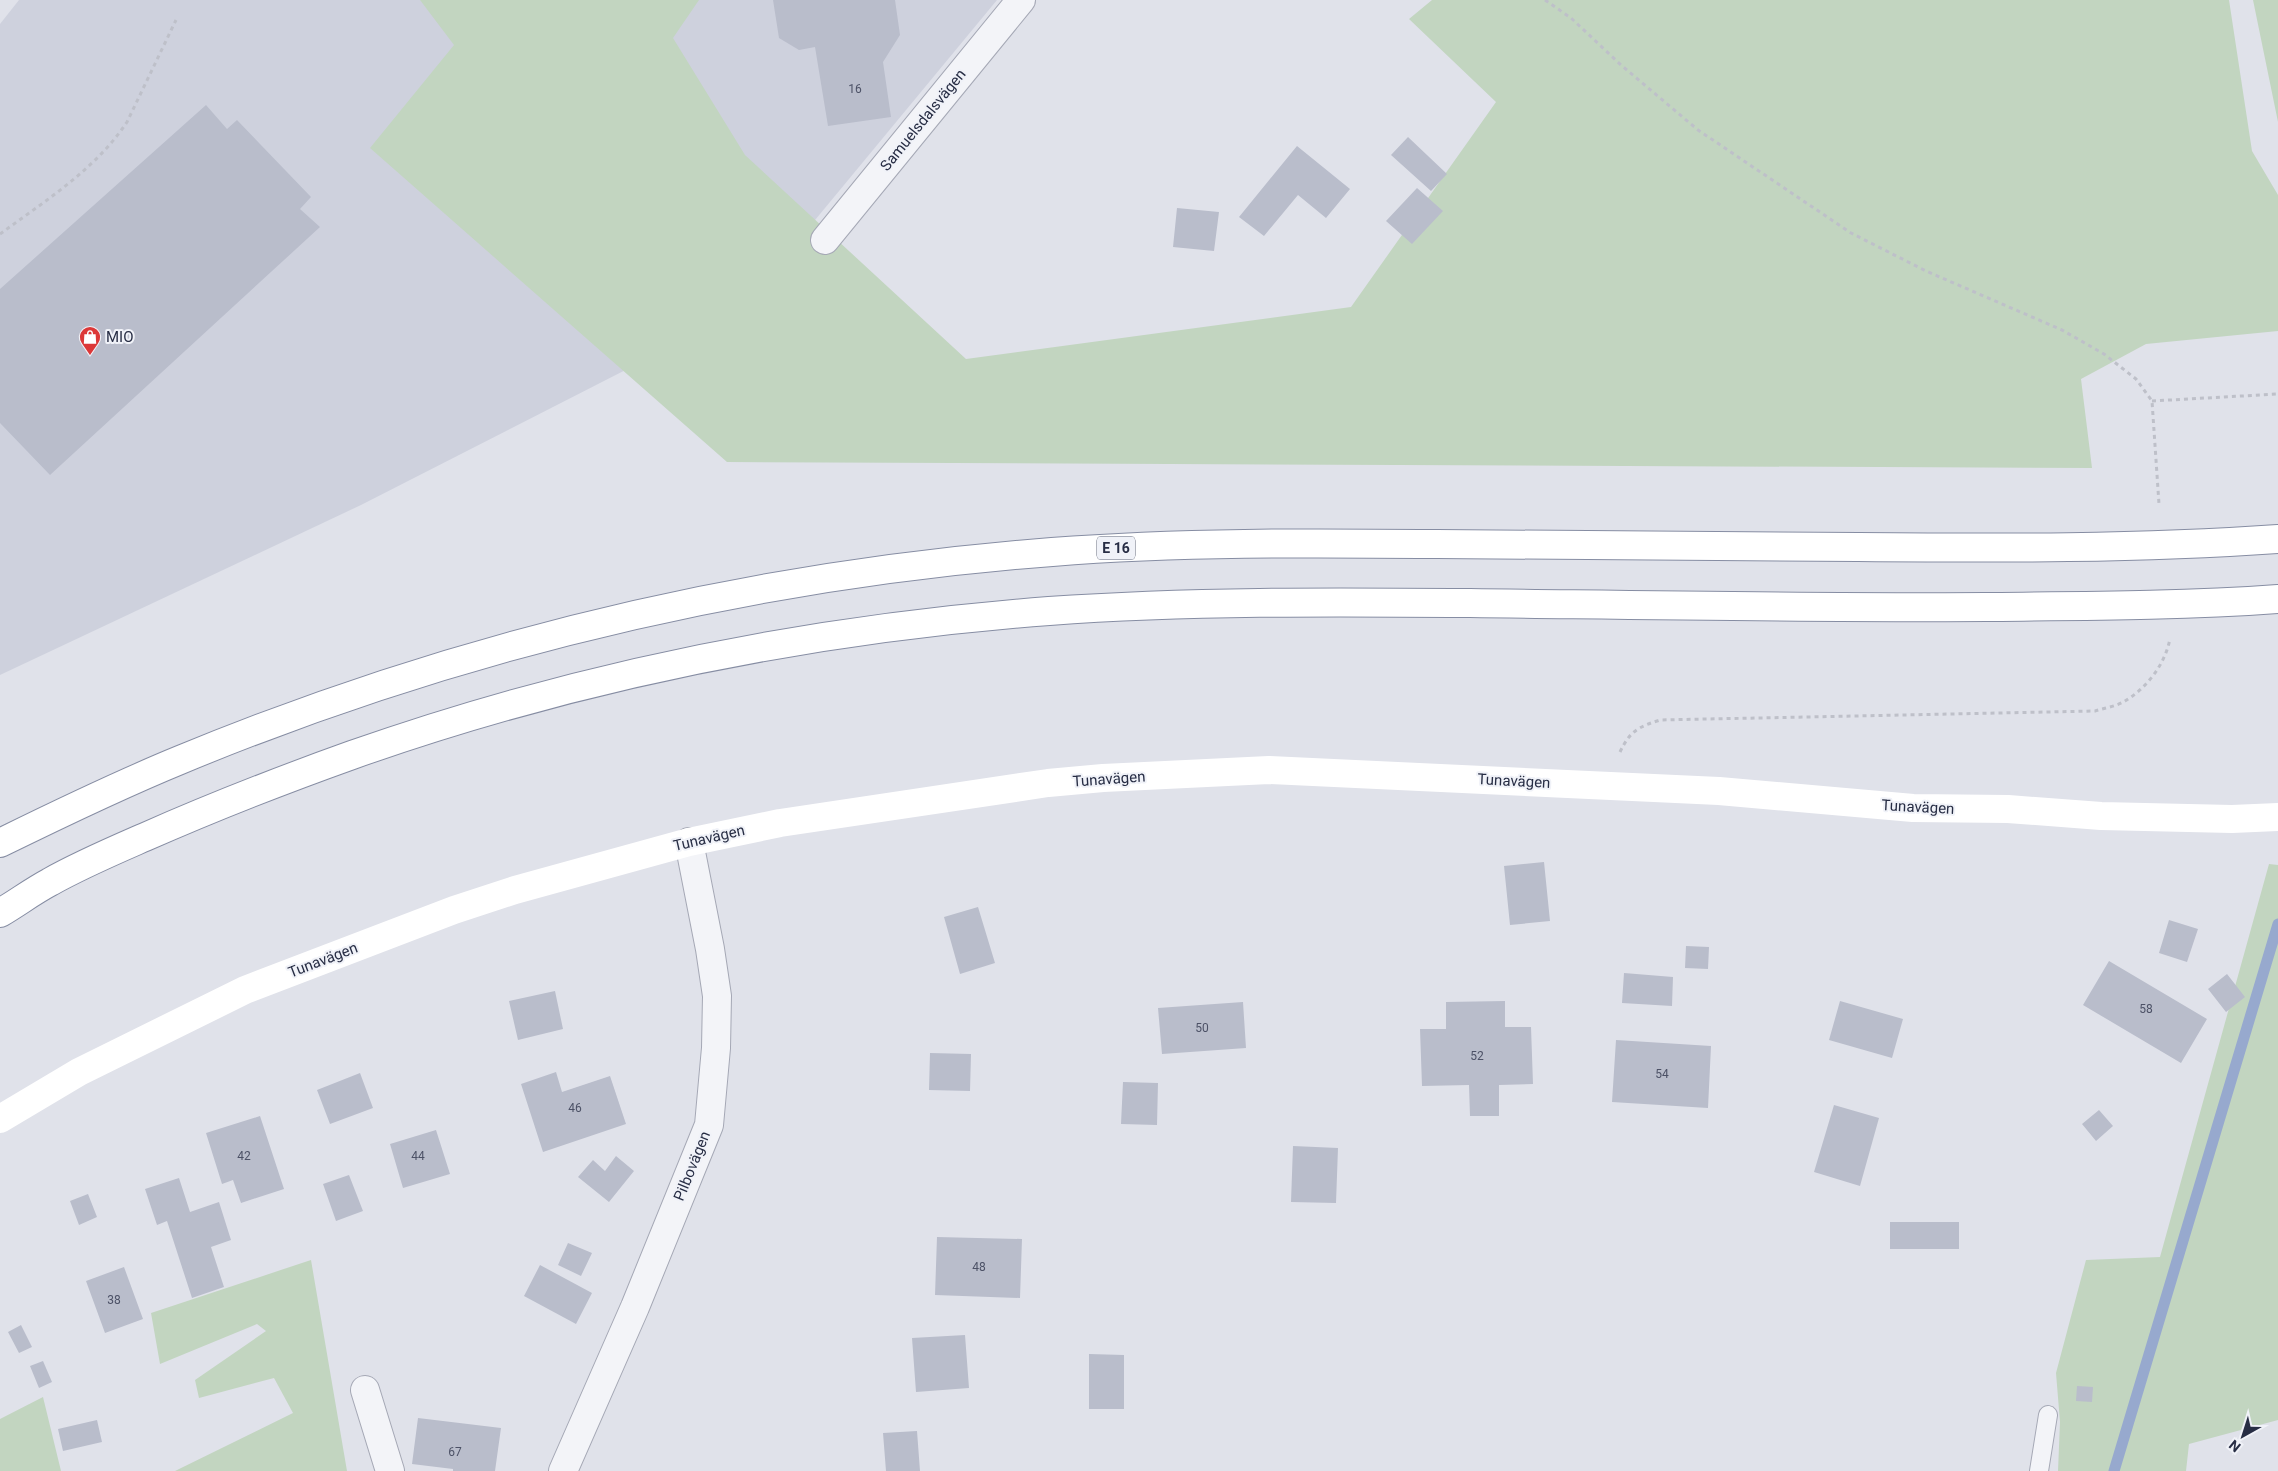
<svg xmlns="http://www.w3.org/2000/svg" width="2278" height="1471" font-family="Roboto,sans-serif">
  <style>
    .built { fill: #ced1dd }
    .green { fill: #c2d5c0 }
    .lines { fill: none; stroke-linecap: round; stroke-linejoin: round }
    .stream { stroke: #97a9ce; stroke-width: 11 }
    .building { fill: #b9bdcb }
    .lane-casing { stroke: #a5a8b5; stroke-width: 20 }
    .street-casing { stroke: #a5a8b5; stroke-width: 30 }
    .highway-casing { stroke: #868da3; stroke-width: 30 }
    .path { stroke: #bec0c9; stroke-width: 3; stroke-dasharray: 4 4; stroke-linecap: butt }
    .lane { stroke: #f3f4f8; stroke-width: 18 }
    .street { stroke: #f3f4f8; stroke-width: 28 }
    .secondary { stroke: #fff; stroke-width: 28 }
    .highway { stroke: #fff; stroke-width: 28 }
    .labels { text-anchor: middle; stroke-width: 4; stroke-linejoin: round; paint-order: stroke }
    .number-label { font-size: 12px; fill: #4c5166 }
    .shield { fill: #f0f2f8; stroke: #63687a; stroke-width: 1 }
    .shield-label { font-size: 14px; font-weight: bold; fill: #272d44 }
    .street-label { font-size: 15px; fill: #272d44; stroke: #f0f2f8 }
    .poi-label { font-size: 15px; fill: #272d44; stroke: #f0f2f8; text-anchor: start }
  </style>
  <rect width="100%" height="100%" fill="#e0e2ea"/>
  <path class="built" d="M 19,0 L 997,0 L 739,312 L 361,505 L 0,675 L 0,24 Z"/>
  <path class="green" d="M 420,0 L 699,0 L 673,38 L 745,155 L 966,359 L 1351,307 L 1496,102 L 1409,19 L 1432,0 L 2229,0 L 2252,151 L 2278,195 L 2278,331 L 2146,344 L 2081,379 L 2092,468 L 727,462 L 370,148 L 454,45 Z
    M 2253,0 L 2278,0 L 2278,122 Z
    M 2269,864 L 2278,865 L 2278,1420 L 2189,1444 L 2186,1471 L 2058,1471 L 2060,1422 L 2056,1373 L 2086,1260 L 2160,1257 Z
    M 311,1260 L 347,1471 L 175,1471 L 293,1413 L 274,1378 L 199,1398 L 195,1380 L 266,1331 L 257,1324 L 160,1364 L 151,1313 Z
    M 43,1397 L 61,1471 L 0,1471 L 0,1419 Z"/>
  <g class="lines">
    <path class="stream" d="M 2114,1471 L 2278,924"/>
  </g>
  <path class="building" d="M 773,0 L 895,0 L 900,35 L 883,62 L 891,117 L 828,126 L 815,47 L 799,50 L 779,38 Z
    M 206,105 L 227,129 L 237,120 L 311,197 L 300,209 L 320,227 L 50,475 L 0,423 L 0,289 Z
    M 1408,137 L 1447,174 L 1431,191 L 1391,155 Z
    M 1297,146 L 1350,189 L 1326,218 L 1298,195 L 1264,236 L 1239,217 Z
    M 1417,188 L 1443,211 L 1412,244 L 1386,221 Z
    M 1177,208 L 1219,212 L 1214,251 L 1173,247 Z
    M 1544,862 L 1550,921 L 1510,925 L 1504,866 Z
    M 978,907 L 995,963 L 960,974 L 944,917 Z
    M 2169,920 L 2198,929 L 2187,962 L 2159,953 Z
    M 1686,946 L 1709,947 L 1708,969 L 1685,968 Z
    M 2109,961 L 2207,1019 L 2181,1063 L 2083,1005 Z
    M 1624,973 L 1673,977 L 1672,1006 L 1622,1003 Z
    M 2227,974 L 2245,997 L 2226,1012 L 2208,989 Z
    M 555,991 L 563,1029 L 518,1040 L 509,1001 Z
    M 1505,1001 L 1505,1027 L 1531,1027 L 1533,1084 L 1499,1085 L 1499,1116 L 1470,1116 L 1469,1085 L 1422,1086 L 1420,1029 L 1446,1029 L 1446,1002 Z
    M 1840,1001 L 1903,1019 L 1892,1058 L 1829,1040 Z
    M 1243,1002 L 1246,1048 L 1162,1054 L 1158,1008 Z
    M 1616,1040 L 1711,1046 L 1708,1108 L 1612,1102 Z
    M 930,1053 L 971,1054 L 970,1091 L 929,1090 Z
    M 556,1072 L 562,1092 L 610,1076 L 626,1124 L 543,1152 L 521,1084 Z
    M 360,1073 L 373,1108 L 330,1124 L 317,1090 Z
    M 1123,1082 L 1158,1083 L 1157,1125 L 1121,1124 Z
    M 1834,1105 L 1879,1118 L 1860,1186 L 1814,1172 Z
    M 2099,1110 L 2113,1126 L 2096,1141 L 2082,1124 Z
    M 260,1116 L 284,1189 L 241,1203 L 233,1180 L 222,1184 L 206,1133 Z
    M 436,1130 L 450,1174 L 403,1188 L 390,1144 Z
    M 1293,1146 L 1338,1148 L 1336,1203 L 1291,1202 Z
    M 616,1156 L 634,1171 L 609,1202 L 578,1177 L 593,1160 L 605,1171 Z
    M 349,1175 L 363,1211 L 336,1221 L 323,1184 Z
    M 179,1178 L 190,1212 L 219,1202 L 231,1240 L 211,1247 L 224,1287 L 192,1298 L 167,1221 L 157,1225 L 145,1189 Z
    M 88,1194 L 97,1217 L 79,1225 L 70,1201 Z
    M 1890,1222 L 1959,1222 L 1959,1249 L 1890,1249 Z
    M 937,1237 L 1022,1239 L 1020,1298 L 935,1295 Z
    M 568,1243 L 592,1253 L 581,1276 L 558,1265 Z
    M 540,1265 L 592,1293 L 576,1324 L 524,1296 Z
    M 124,1267 L 143,1319 L 105,1333 L 86,1281 Z
    M 21,1325 L 32,1347 L 19,1353 L 8,1332 Z
    M 965,1335 L 969,1388 L 916,1392 L 912,1338 Z
    M 1089,1354 L 1124,1355 L 1124,1409 L 1089,1409 Z
    M 43,1361 L 52,1382 L 39,1388 L 30,1366 Z
    M 2077,1386 L 2093,1387 L 2092,1402 L 2076,1401 Z
    M 418,1418 L 501,1428 L 495,1471 L 453,1471 L 453,1469 L 412,1464 Z
    M 97,1420 L 102,1442 L 63,1451 L 58,1429 Z
    M 917,1431 L 920,1471 L 886,1471 L 883,1433 Z"/>
  <g class="lines">
    <g class="lane-casing">
      <path id="lane" d="M 2039,1471 L 2048,1415"/>
    </g>
    <g class="street-casing">
      <path id="street" d="M 825,240 L 1021,0
        M 365,1390 L 390,1471
        M 563,1471 L 635,1307 L 709,1125 L 716,1048 L 717,996 L 710,949 L 689,842"/>
    </g>
    <g class="highway-casing">
      <path id="highway" d="M 0,843 C 59,814 119,785 180,760 C 458,645 752,575 1052,552 C 1180,542 1309,543 1437,544 C 1577,545 1717,546 1858,547 C 1998,548 2138,549 2278,539
        M 0,913 C 17,903 33,891 50,882 C 80,865 113,851 145,837 C 213,807 282,780 352,755 C 576,676 812,629 1049,611 C 1189,601 1330,602 1470,603 C 1642,605 1814,608 1986,607 C 2083,606 2181,606 2278,599"/>
    </g>
    <path class="path" d="M 1545,0 L 1571,18 L 1621,65 L 1698,130 L 1851,233 L 1926,271 L 2062,330 L 2104,354 L 2136,379 L 2152,401 L 2159,504
      M 0,234 C 45,201 96,169 127,122 L 176,20
      M 2152,401 L 2278,394
      M 1620,752 C 1630,731 1638,727 1660,720 L 2095,711 C 2105,708 2117,706 2125,701 C 2147,688 2166,663 2170,638"/>
    <use href="#lane" class="lane"/>
    <use href="#street" class="street"/>
    <path class="secondary" d="M 0,1119 L 79,1072 L 245,990 L 454,910 L 515,890 L 689,842 L 780,823 L 1048,783 L 1103,778 L 1269,770 L 1719,791 L 1913,808 L 2008,809 L 2101,816 L 2232,819 L 2278,817"/>
    <use href="#highway" class="highway"/>
  </g>
  <defs>
    <g id="shop-pin" transform="scale(1.125)"><path d="M0 17L-7.5 6A9.5 9.5 0 1 1 7.5 6Z" fill="#dc3838" stroke="#f0f2f8"/><path d="M-5-2.5h2.3a2.7 3.5 0 0 1 5.4 0H5L5.5 6h-11ZM-1.5-2.5h3a1.5 2.3 0 0 0-3 0Z" fill="#fff"/></g>
  </defs>
  <g fill-rule="evenodd">
    <use href="#shop-pin" x="90" y="337"/>
  </g>
  <g class="labels">
    <g class="number-label">
      <text x="855" y="93">16</text>
      <text x="2146" y="1013">58</text>
      <text x="1202" y="1032">50</text>
      <text x="1477" y="1060">52</text>
      <text x="1662" y="1078">54</text>
      <text x="575" y="1112">46</text>
      <text x="244" y="1160">42</text>
      <text x="418" y="1160">44</text>
      <text x="979" y="1271">48</text>
      <text x="114" y="1304">38</text>
      <text x="455" y="1456">67</text>
    </g>
    <rect class="shield" x="1097" y="536.5" width="38" height="23" rx="4"/>
    <g class="shield-label">
      <text x="1116" y="553">E 16</text>
    </g>
    <g class="street-label">
      <text transform="translate(923 120) rotate(-51)" y="5">Samuelsdalsvägen</text>
      <text transform="translate(1109 779) rotate(-4)" y="5">Tunavägen</text>
      <text transform="translate(1514 781) rotate(3)" y="5">Tunavägen</text>
      <text transform="translate(1918 807) rotate(3)" y="5">Tunavägen</text>
      <text transform="translate(709 838) rotate(-13)" y="5">Tunavägen</text>
      <text transform="translate(323 960) rotate(-21)" y="5">Tunavägen</text>
      <text transform="translate(692 1166) rotate(-68)" y="5">Pilbovägen</text>
    </g>
    <g class="poi-label">
      <text x="106" y="342">MIO</text>
    </g>
  </g>
  <g transform="translate(2243 1436) rotate(219)" stroke="#f0f2f8" stroke-width="4" paint-order="stroke">
  <path d="M0-4L9 19L0 12L-9 19Z" fill="#272d44"/>
  <text y="-8" font-size="14" font-weight="bold" text-anchor="middle" fill="#272d44">N</text>
  </g>
</svg>
